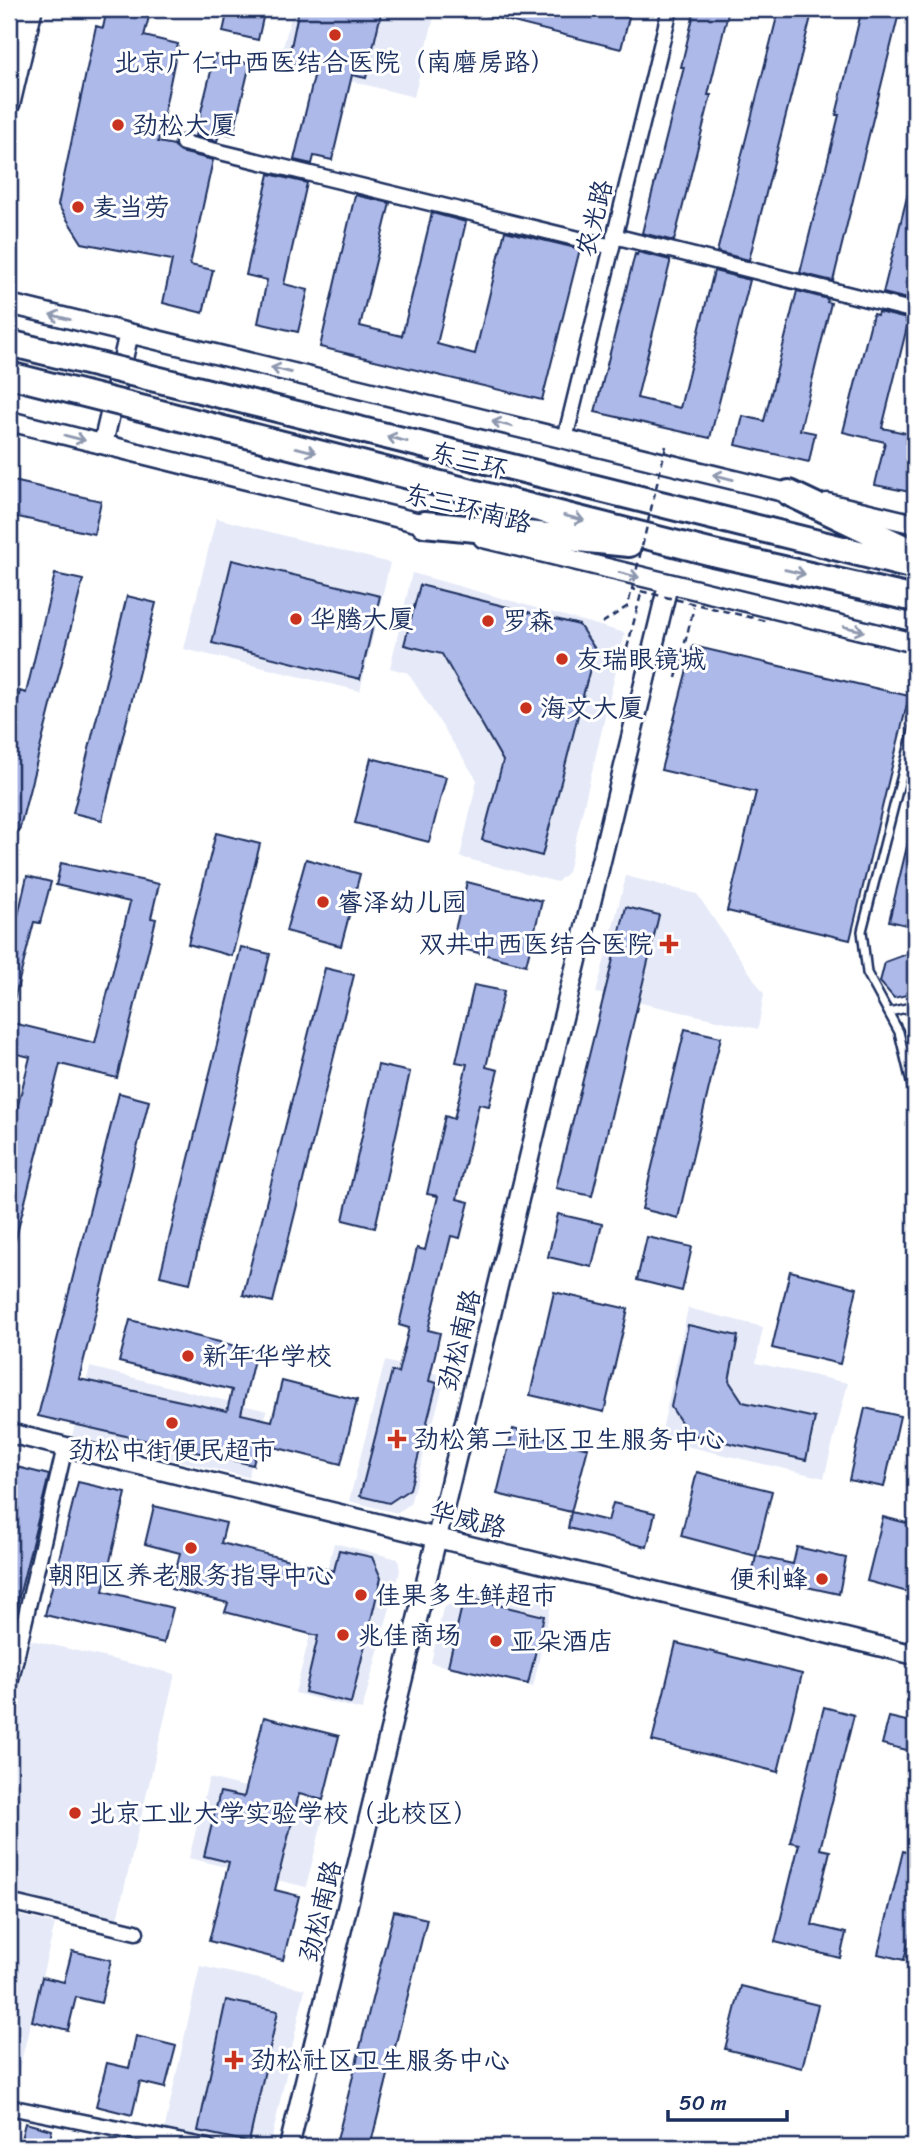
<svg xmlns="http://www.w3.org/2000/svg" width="924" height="2156" font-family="Sriracha,'LXGW WenKai TC',sans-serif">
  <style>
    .built { fill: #e6eaf8 }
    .building { fill: #adb9e9; stroke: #1b2f5e; stroke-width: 2 }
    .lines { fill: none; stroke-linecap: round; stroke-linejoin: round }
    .service-casing { stroke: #1b2f5e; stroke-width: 12 }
    .minor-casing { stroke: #1b2f5e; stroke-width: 19 }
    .tertiary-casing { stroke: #1b2f5e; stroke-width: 23 }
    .secondary-casing { stroke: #1b2f5e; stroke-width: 26 }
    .trunk-casing { stroke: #1b2f5e; stroke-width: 30 }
    .path { stroke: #1b2f5e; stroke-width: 2.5; stroke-dasharray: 7 5; stroke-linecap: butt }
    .service { stroke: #fff; stroke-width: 7 }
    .minor { stroke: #fff; stroke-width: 14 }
    .tertiary { stroke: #fff; stroke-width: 18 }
    .secondary { stroke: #fff; stroke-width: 21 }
    .trunk { stroke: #fff; stroke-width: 24 }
    .trunk-bridge-casing { stroke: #1b2f5e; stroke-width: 30; stroke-linecap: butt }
    .path-bridge { stroke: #1b2f5e; stroke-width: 2.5; stroke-dasharray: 7 5; stroke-linecap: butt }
    .trunk-bridge { stroke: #fff; stroke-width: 24 }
    .oneway { stroke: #8d97ae }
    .poi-dot { fill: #c8321e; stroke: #fff; stroke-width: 2.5 }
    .labels { text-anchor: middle; stroke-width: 6; stroke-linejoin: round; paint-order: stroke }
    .poi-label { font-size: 26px; fill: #1b2f5e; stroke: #fff; text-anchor: start }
    .street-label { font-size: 26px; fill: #1b2f5e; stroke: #fff }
  </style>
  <rect width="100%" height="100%" fill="#fff"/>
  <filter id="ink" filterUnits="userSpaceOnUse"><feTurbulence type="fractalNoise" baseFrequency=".0143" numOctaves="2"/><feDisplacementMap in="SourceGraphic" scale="14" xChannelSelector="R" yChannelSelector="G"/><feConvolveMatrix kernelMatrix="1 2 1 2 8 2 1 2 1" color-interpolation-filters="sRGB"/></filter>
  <g filter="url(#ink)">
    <path class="built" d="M 293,9 L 436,9 L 414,97 L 279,63 Z
      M 216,518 L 390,563 L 360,691 L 184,649 Z
      M 412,573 L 625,633 L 568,872 L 557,882 L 460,857 L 477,780 L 408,673 L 390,668 Z
      M 626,876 L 697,894 L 764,994 L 758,1029 L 596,993 Z
      M 688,1308 L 763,1327 L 756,1363 L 848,1383 L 824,1478 L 660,1440 Z
      M 385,1361 L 446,1376 L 410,1504 L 397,1513 L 349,1501 Z
      M 90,1367 L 267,1411 L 248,1477 L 72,1436 Z
      M 334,1543 L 398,1559 L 400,1571 L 362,1710 L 295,1693 Z
      M 487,1585 L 552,1601 L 533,1687 L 431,1663 L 443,1608 Z
      M 31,1640 L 175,1674 L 117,1919 L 9,1893 L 9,1733 Z
      M 209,1778 L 326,1807 L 306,1887 L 189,1858 Z
      M 9,1913 L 55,1924 L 15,2086 L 9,2085 Z
      M 200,1966 L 305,1989 L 270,2147 L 239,2147 L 164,2131 Z"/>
    <path class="building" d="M 107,9 L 151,9 L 144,36 L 178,44 L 158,142 L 174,145 L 181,152 L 213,160 L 190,265 L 213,270 L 203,313 L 163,303 L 172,260 L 82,243 L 58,205 L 96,26 L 103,28 Z
      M 228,9 L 265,9 L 258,40 L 223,32 Z
      M 299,9 L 382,9 L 366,78 L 352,75 L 332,160 L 314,156 L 312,164 L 294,160 L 316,68 L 288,61 Z
      M 477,9 L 631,9 L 621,49 L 477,13 Z
      M 695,9 L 729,9 L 708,95 L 711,95 L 674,241 L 642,233 L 684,67 L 681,67 Z
      M 779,9 L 813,9 L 749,260 L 717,252 Z
      M 862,9 L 900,9 L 833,281 L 800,273 L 839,115 L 836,115 Z
      M 215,55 L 250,64 L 233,135 L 220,132 L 217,141 L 195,136 Z
      M 269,174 L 307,183 L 284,284 L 308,290 L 298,332 L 258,323 L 267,280 L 246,275 Z
      M 911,181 L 915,182 L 915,286 L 912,300 L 883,293 Z
      M 355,195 L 390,203 L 360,326 L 402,336 L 432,213 L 466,222 L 437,344 L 475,354 L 505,231 L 580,249 L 542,400 L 320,347 Z
      M 638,252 L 670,260 L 670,263 L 637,398 L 680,408 L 714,271 L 750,280 L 710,438 L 595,412 L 635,254 L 637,255 Z
      M 797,291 L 828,299 L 827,302 L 831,303 L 800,430 L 815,433 L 809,462 L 736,445 L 743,416 L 764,421 Z
      M 878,312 L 907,319 L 906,322 L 908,323 L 882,428 L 915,435 L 915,493 L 875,485 L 885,442 L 843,432 L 873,314 L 877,315 Z
      M 9,480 L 101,501 L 94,534 L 9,515 Z
      M 232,560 L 380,596 L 360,679 L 212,643 Z
      M 55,574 L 83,580 L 19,831 L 9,828 L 9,739 L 20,691 L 26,693 Z
      M 420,585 L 579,625 L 595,649 L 542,856 L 482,840 L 503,761 L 442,654 L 404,645 Z
      M 127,596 L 156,603 L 102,820 L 73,813 Z
      M 693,646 L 909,696 L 850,940 L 727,911 L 756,792 L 661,770 Z
      M 371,758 L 446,777 L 429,842 L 355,823 Z
      M 216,833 L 260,844 L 232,956 L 188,944 Z
      M 910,834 L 915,835 L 915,927 L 889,921 Z
      M 306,859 L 360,874 L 341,946 L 286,931 Z
      M 61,863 L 159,884 L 151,918 L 156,919 L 117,1078 L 60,1064 L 13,1249 L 9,1248 L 9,1141 L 30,1057 L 9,1052 L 9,1022 L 95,1043 L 130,902 L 56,885 Z
      M 27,876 L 51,882 L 40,923 L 34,922 L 13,1004 L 9,1004 L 9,918 L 17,920 Z
      M 467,882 L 542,901 L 526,965 L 451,946 Z
      M 626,907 L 659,915 L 592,1196 L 556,1188 Z
      M 241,947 L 270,954 L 190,1283 L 160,1276 Z
      M 915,951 L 915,993 L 894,998 L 880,982 L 885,962 Z
      M 325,968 L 354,975 L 273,1302 L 243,1295 Z
      M 474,985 L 504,991 L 486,1067 L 498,1070 L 489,1106 L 479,1104 L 457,1199 L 469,1202 L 460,1238 L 451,1236 L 428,1330 L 440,1333 L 429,1381 L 437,1383 L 410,1489 L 389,1503 L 360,1496 L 392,1371 L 398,1373 L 409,1328 L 399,1325 L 417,1248 L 425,1250 L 438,1196 L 427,1194 L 445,1116 L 454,1119 L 467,1064 L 456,1062 Z
      M 685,1029 L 721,1037 L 678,1218 L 642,1209 Z
      M 378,1065 L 410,1072 L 375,1228 L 343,1220 Z
      M 119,1093 L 149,1101 L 79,1379 L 227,1411 L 232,1390 L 119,1362 L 130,1320 L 256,1351 L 241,1414 L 272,1421 L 282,1381 L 357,1400 L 341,1464 L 258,1443 L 253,1465 L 38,1416 Z
      M 558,1214 L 602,1224 L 592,1267 L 548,1257 Z
      M 647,1237 L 692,1247 L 682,1291 L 637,1280 Z
      M 790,1271 L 857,1288 L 840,1364 L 772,1348 Z
      M 554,1292 L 628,1309 L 604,1412 L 530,1395 Z
      M 688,1325 L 738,1336 L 729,1381 L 743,1402 L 815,1418 L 806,1460 L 689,1434 L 671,1407 Z
      M 865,1408 L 900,1416 L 884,1487 L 849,1480 Z
      M 513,1429 L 588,1448 L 571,1512 L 497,1494 Z
      M 9,1465 L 49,1475 L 13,1621 L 9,1621 Z
      M 697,1472 L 772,1491 L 756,1556 L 681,1536 Z
      M 78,1482 L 126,1493 L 103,1591 L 173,1608 L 164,1643 L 45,1615 Z
      M 613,1503 L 655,1513 L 647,1547 L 568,1528 L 571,1512 L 608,1521 Z
      M 154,1506 L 226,1523 L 221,1543 L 334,1571 L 339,1550 L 372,1557 L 381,1578 L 351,1703 L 305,1692 L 318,1636 L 225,1612 L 228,1603 L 171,1589 L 180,1553 L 145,1544 Z
      M 883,1517 L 915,1525 L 915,1594 L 867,1581 Z
      M 797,1547 L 846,1558 L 839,1594 L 752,1575 L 756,1556 L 793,1564 Z
      M 464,1597 L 544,1616 L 528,1684 L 448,1666 Z
      M 676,1643 L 802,1674 L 778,1772 L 652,1741 Z
      M 824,1707 L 854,1715 L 820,1849 L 830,1851 L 812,1925 L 846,1933 L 840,1958 L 775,1942 L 799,1844 L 790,1842 Z
      M 264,1717 L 339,1736 L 323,1800 L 299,1794 L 275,1890 L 299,1896 L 283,1960 L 209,1941 L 229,1862 L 204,1856 L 220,1792 L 244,1797 Z
      M 889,1717 L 915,1723 L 915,1752 L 882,1744 Z
      M 903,1851 L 915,1855 L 915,1916 L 904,1960 L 878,1954 Z
      M 394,1911 L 427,1919 L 370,2147 L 365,2147 L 337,2140 Z
      M 72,1951 L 111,1960 L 101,2003 L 76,1997 L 68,2030 L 32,2021 L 42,1977 L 64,1982 Z
      M 741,1986 L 818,2005 L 802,2068 L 725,2049 Z
      M 226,2000 L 278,2011 L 249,2142 L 198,2131 Z
      M 136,2036 L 176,2046 L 165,2088 L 140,2082 L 132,2115 L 96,2106 L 107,2063 L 129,2068 Z
      M 25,2123 L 52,2130 L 48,2147 L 19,2147 Z"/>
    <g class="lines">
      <g class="service-casing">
        <path id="service" d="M 915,724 L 862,931 L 867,973 L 899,1032 L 915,1099
          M 889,1012 L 915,1006"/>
      </g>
      <g class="minor-casing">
        <path id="minor" d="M 183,143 L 612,247
          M 614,236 L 915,311
          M 565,439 L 670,9
          M 9,1688 L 65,1447
          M 9,1902 L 136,1932
          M 9,2107 L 208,2147"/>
      </g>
      <g class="tertiary-casing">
        <path id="tertiary" d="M 9,304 L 800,496
          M 9,421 L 436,527
          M 103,444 L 129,333
          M 827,503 L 915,524
          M 483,538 L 915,643
          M 9,1433 L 915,1655
          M 289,2147 L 668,585"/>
      </g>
      <g class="secondary-casing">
        <path id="secondary" d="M 9,103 L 31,9"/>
      </g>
      <g class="trunk-casing">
        <path id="trunk" d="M 176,384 L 915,567
          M 168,415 L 713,553 L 915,599
          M 789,493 L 915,553
          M 424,524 L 629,544"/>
      </g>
      <path class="path" d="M 602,623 L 628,606 L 631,592
        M 624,660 L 641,594
        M 676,678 L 694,607"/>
      <use href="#service" class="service"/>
      <use href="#minor" class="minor"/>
      <use href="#tertiary" class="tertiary"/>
      <use href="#secondary" class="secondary"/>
      <use href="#trunk" class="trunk"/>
      <g class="trunk-bridge-casing">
        <path id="trunk-bridge" d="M 9,343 L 176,384
          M 9,375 L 168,415"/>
      </g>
      <path class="path-bridge" d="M 666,446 L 632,589 L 766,621"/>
      <use href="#trunk-bridge" class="trunk-bridge"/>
    </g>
    <defs><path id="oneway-shaft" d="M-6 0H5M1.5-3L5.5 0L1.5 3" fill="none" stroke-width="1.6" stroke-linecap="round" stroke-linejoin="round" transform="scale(1.75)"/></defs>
    <g class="oneway">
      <use href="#oneway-shaft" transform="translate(60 317) rotate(-166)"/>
      <use href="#oneway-shaft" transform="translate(281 370) rotate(-166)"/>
      <use href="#oneway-shaft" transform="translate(502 424) rotate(-166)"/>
      <use href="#oneway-shaft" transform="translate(75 438) rotate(14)"/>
      <use href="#oneway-shaft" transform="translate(397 439) rotate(-166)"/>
      <use href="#oneway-shaft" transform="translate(306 450) rotate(14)"/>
      <use href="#oneway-shaft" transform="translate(723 477) rotate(-166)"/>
      <use href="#oneway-shaft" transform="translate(574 518) rotate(14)"/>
      <use href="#oneway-shaft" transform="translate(795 572) rotate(13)"/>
      <use href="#oneway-shaft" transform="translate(629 575) rotate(14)"/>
      <use href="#oneway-shaft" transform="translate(854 629) rotate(13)"/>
    </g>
  </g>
  <g class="poi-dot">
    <circle cx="335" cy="35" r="7"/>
    <circle cx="118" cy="125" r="7"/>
    <circle cx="78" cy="207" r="7"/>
    <circle cx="296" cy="619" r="7"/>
    <circle cx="488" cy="621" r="7"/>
    <circle cx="562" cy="659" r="7"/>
    <circle cx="526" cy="708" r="7"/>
    <circle cx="323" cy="902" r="7"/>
    <path d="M665.5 933.5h7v7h7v7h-7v7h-7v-7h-7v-7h7z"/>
    <circle cx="188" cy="1356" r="7"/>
    <circle cx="172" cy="1423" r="7"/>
    <path d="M393.5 1428.5h7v7h7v7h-7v7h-7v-7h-7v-7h7z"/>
    <circle cx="191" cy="1548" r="7"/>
    <circle cx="822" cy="1579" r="7"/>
    <circle cx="361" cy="1595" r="7"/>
    <circle cx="343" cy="1635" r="7"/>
    <circle cx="496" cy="1641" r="7"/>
    <circle cx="75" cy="1813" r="7"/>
    <path d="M230.5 2049.5h7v7h7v7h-7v7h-7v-7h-7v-7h7z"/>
  </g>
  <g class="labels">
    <g class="poi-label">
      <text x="335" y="71" text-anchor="middle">北京广仁中西医结合医院（南磨房路）</text>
      <text x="132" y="134">劲松大厦</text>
      <text x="92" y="216">麦当劳</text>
      <text x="310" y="628">华腾大厦</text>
      <text x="502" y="630">罗森</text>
      <text x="576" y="668">友瑞眼镜城</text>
      <text x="540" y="717">海文大厦</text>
      <text x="337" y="911">睿泽幼儿园</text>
      <text x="653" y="953" text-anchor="end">双井中西医结合医院</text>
      <text x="202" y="1365">新年华学校</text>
      <text x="413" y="1448">劲松第二社区卫生服务中心</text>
      <text x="172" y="1459" text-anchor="middle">劲松中街便民超市</text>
      <text x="191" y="1584" text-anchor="middle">朝阳区养老服务指导中心</text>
      <text x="808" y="1588" text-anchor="end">便利蜂</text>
      <text x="375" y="1604">佳果多生鲜超市</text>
      <text x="357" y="1644">兆佳商场</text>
      <text x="510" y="1650">亚朵酒店</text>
      <text x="89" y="1822">北京工业大学实验学校（北校区）</text>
      <text x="250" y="2069">劲松社区卫生服务中心</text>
    </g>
    <g class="street-label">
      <text transform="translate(594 218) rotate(-76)" y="9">农光路</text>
      <text transform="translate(469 460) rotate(14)" y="9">东三环</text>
      <text transform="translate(468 508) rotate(14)" y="9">东三环南路</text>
      <text transform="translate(459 1340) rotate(-76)" y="9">劲松南路</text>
      <text transform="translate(468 1519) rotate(14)" y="9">华威路</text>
      <text transform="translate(320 1911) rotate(-76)" y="9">劲松南路</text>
    </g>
  </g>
  <rect width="924" height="2156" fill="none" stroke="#fff" stroke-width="35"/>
  <rect x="18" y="18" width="889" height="2121" fill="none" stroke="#1b2f5e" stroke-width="2.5" filter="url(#ink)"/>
  <path d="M668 2110v10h119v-10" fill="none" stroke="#1b2f5e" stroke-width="3.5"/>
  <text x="679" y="2110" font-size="21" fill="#1b2f5e" stroke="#ffffff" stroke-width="5" paint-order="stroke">50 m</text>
</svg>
